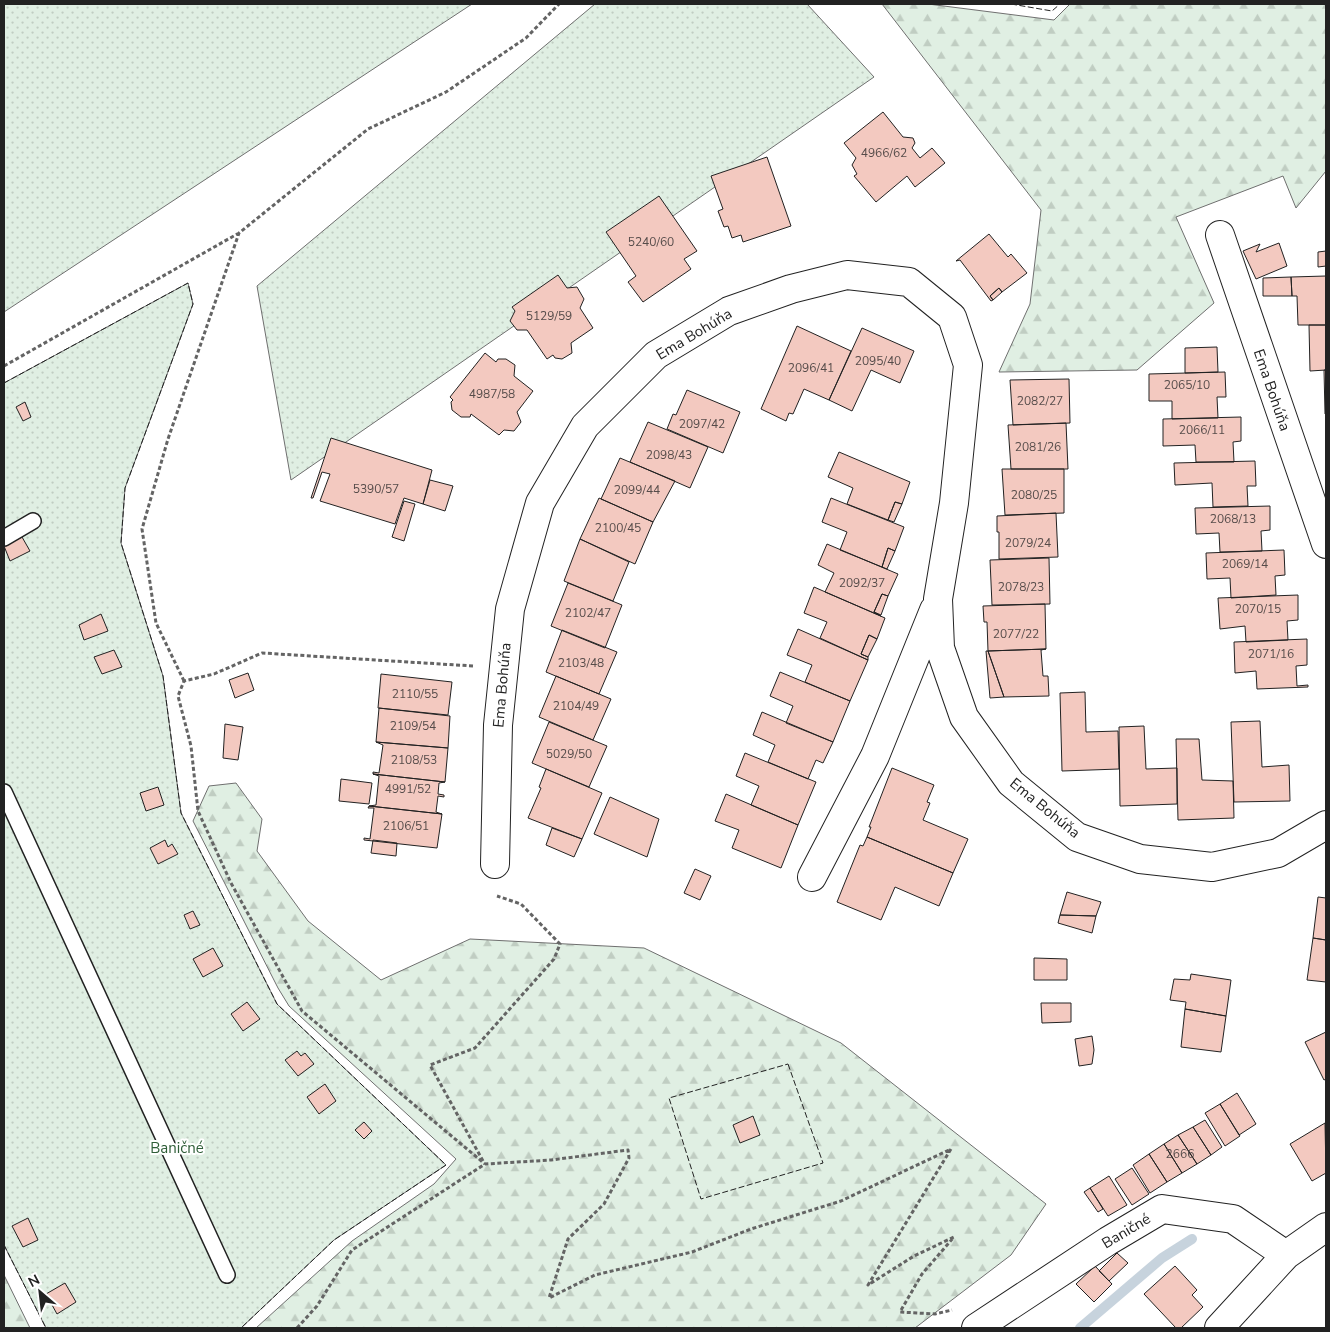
<svg xmlns="http://www.w3.org/2000/svg" width="1330" height="1332" font-family="'Nunito Sans',sans-serif">
  <style>
    .grass { fill: url(#grass-dots); stroke: #6f6f6f }
    .forest { fill: url(#forest-firs); stroke: #6f6f6f }
    .lines { fill: none; stroke-linecap: round; stroke-linejoin: round }
    .stream { stroke: #c7d3dd; stroke-width: 10 }
    .building { fill: #f3c9c0; stroke: #222 }
    .service-casing { stroke: #222; stroke-width: 18 }
    .minor-casing { stroke: #222; stroke-width: 30 }
    .path { stroke: #646464; stroke-width: 3; stroke-dasharray: 4 2.5; stroke-linecap: butt }
    .service { stroke: #fff; stroke-width: 15 }
    .minor { stroke: #fff; stroke-width: 28 }
    .fence { stroke: #222; stroke-width: 1; stroke-dasharray: 6 2.5; stroke-linecap: butt }
    .labels { text-anchor: middle; stroke-width: 4; stroke-linejoin: round; paint-order: stroke }
    .number-label { font-size: 12px; fill: #564c4a }
    .street-label { font-size: 15px; fill: #222; stroke: #fff }
    .park-label { font-size: 15px; fill: #2f5e38; stroke: #fff }
  </style>
  <defs>
    <pattern id="grass-dots" width="8" height="8" patternUnits="userSpaceOnUse" patternTransform="scale(1.25)"><rect width="8" height="8" fill="#e0efe3"/><path d="M2 2h.1M6 6h.1" fill="none" stroke="#c0cdc2" stroke-width="1.8" stroke-linecap="round"/></pattern>
    <pattern id="forest-firs" width="22" height="20" patternUnits="userSpaceOnUse" patternTransform="scale(1.25)"><rect width="22" height="20" fill="#e0efe3"/><path d="M5 1l3.5 6h-7zM16 11l3.5 6h-7z" fill="#c0cdc2"/></pattern>
  </defs>
  <rect width="100%" height="100%" fill="#fff"/>
  <path class="grass" d="M 4,4 L 472,4 L 4,312 Z
    M 595,4 L 807,4 L 874,77 L 291,480 L 257,286 Z
    M 188,283 L 193,304 L 125,488 L 121,543 L 163,676 L 181,813 L 277,1004 L 446,1165 L 334,1240 L 241,1328 L 46,1328 L 4,1245 L 4,383 Z"/>
  <path class="forest" d="M 882,4 L 928,4 L 1054,20 L 1070,4 L 1326,4 L 1326,171 L 1296,208 L 1283,176 L 1176,217 L 1214,303 L 1137,370 L 999,372 L 1030,304 L 1041,210 Z
    M 236,783 L 262,819 L 257,851 L 308,921 L 381,980 L 470,939 L 644,948 L 841,1043 L 1046,1204 L 1011,1255 L 915,1328 L 256,1328 L 352,1241 L 434,1184 L 456,1159 L 289,1006 L 278,988 L 193,821 L 209,786 Z
    M 4,1275 L 30,1328 L 4,1328 Z"/>
  <g class="lines">
    <path class="stream" d="M 1080,1328 L 1162,1258 L 1192,1239"/>
  </g>
  <path class="building" d="M 883,112 L 903,137 L 913,138 L 915,143 L 912,148 L 920,158 L 932,148 L 945,163 L 915,187 L 907,176 L 876,202 L 854,176 L 857,174 L 852,165 L 856,158 L 844,143 Z
    M 767,157 L 791,226 L 743,242 L 741,235 L 732,238 L 728,226 L 724,227 L 718,211 L 723,209 L 711,176 Z
    M 659,196 L 697,251 L 684,259 L 691,269 L 643,302 L 628,282 L 636,276 L 606,232 Z
    M 989,234 L 1008,257 L 1011,254 L 1027,273 L 1002,292 L 999,288 L 990,296 L 993,300 L 991,301 L 960,260 L 956,261 Z
    M 1279,243 L 1287,266 L 1256,279 L 1243,251 L 1260,244 L 1256,252 Z
    M 1326,251 L 1326,266 L 1318,267 L 1318,252 Z
    M 558,275 L 567,288 L 577,287 L 584,299 L 580,308 L 593,328 L 571,343 L 572,353 L 562,359 L 555,358 L 553,355 L 547,359 L 527,330 L 517,330 L 510,321 L 515,311 L 512,307 Z
    M 1326,276 L 1326,325 L 1298,325 L 1297,296 L 1292,296 L 1291,277 Z
    M 1291,277 L 1292,296 L 1263,296 L 1263,278 Z
    M 999,288 L 1002,292 L 993,300 L 990,296 Z
    M 1309,325 L 1326,325 L 1326,370 L 1310,371 Z
    M 797,326 L 851,351 L 829,400 L 804,389 L 793,414 L 789,413 L 786,421 L 761,409 Z
    M 862,328 L 914,351 L 900,383 L 871,370 L 852,411 L 829,400 Z
    M 1217,347 L 1218,372 L 1185,373 L 1185,348 Z
    M 485,353 L 496,362 L 498,359 L 506,359 L 515,365 L 514,376 L 533,391 L 517,412 L 521,422 L 514,431 L 504,430 L 499,435 L 471,414 L 470,417 L 461,417 L 452,410 L 451,402 L 453,400 L 450,397 Z
    M 1324,370 L 1326,370 L 1326,414 L 1325,414 Z
    M 1225,372 L 1226,397 L 1217,397 L 1218,418 L 1172,419 L 1172,401 L 1149,401 L 1149,374 Z
    M 1069,379 L 1070,423 L 1013,425 L 1010,380 Z
    M 687,390 L 740,412 L 723,453 L 667,429 L 673,414 L 676,415 Z
    M 25,402 L 31,417 L 23,421 L 16,407 Z
    M 1241,417 L 1241,441 L 1233,442 L 1234,462 L 1196,462 L 1195,445 L 1163,446 L 1163,419 Z
    M 648,422 L 708,447 L 690,488 L 630,462 Z
    M 1066,423 L 1068,469 L 1011,469 L 1008,425 Z
    M 331,438 L 432,470 L 423,504 L 404,498 L 395,524 L 320,501 L 330,474 L 322,472 L 313,498 L 311,498 Z
    M 839,452 L 910,482 L 902,504 L 895,502 L 888,520 L 847,504 L 853,488 L 828,477 Z
    M 620,458 L 675,481 L 653,522 L 601,499 Z
    M 1255,461 L 1256,486 L 1247,486 L 1248,506 L 1213,507 L 1212,483 L 1175,485 L 1174,463 Z
    M 1002,469 L 1064,469 L 1064,513 L 1005,515 Z
    M 430,480 L 453,486 L 445,511 L 423,504 Z
    M 599,498 L 653,522 L 635,564 L 580,539 Z
    M 831,498 L 904,527 L 895,551 L 888,548 L 882,567 L 840,550 L 847,532 L 822,522 Z
    M 404,501 L 415,504 L 404,541 L 392,537 Z
    M 895,502 L 902,504 L 894,522 L 888,520 Z
    M 1270,506 L 1270,530 L 1261,531 L 1262,551 L 1220,552 L 1219,533 L 1196,534 L 1195,508 Z
    M 1056,513 L 1058,557 L 999,559 L 999,532 L 997,532 L 997,516 Z
    M 22,537 L 30,551 L 10,561 L 4,546 Z
    M 580,539 L 629,562 L 613,601 L 564,581 Z
    M 827,544 L 898,574 L 888,596 L 882,594 L 874,612 L 881,616 L 825,592 L 834,573 L 818,565 Z
    M 888,548 L 895,551 L 887,569 L 882,567 Z
    M 1284,550 L 1285,575 L 1275,576 L 1276,595 L 1231,598 L 1230,578 L 1207,579 L 1206,553 Z
    M 1049,558 L 1050,604 L 992,605 L 990,560 Z
    M 568,583 L 622,605 L 605,648 L 551,626 Z
    M 814,587 L 885,618 L 877,639 L 869,635 L 861,654 L 868,657 L 868,660 L 820,638 L 827,622 L 804,613 Z
    M 882,594 L 888,596 L 881,615 L 874,612 Z
    M 1298,595 L 1298,620 L 1287,621 L 1288,640 L 1246,642 L 1245,626 L 1220,629 L 1218,598 Z
    M 1045,604 L 1046,649 L 988,651 L 987,622 L 984,622 L 983,606 Z
    M 101,614 L 108,631 L 84,640 L 79,625 Z
    M 798,629 L 868,660 L 850,701 L 805,682 L 812,665 L 787,655 Z
    M 562,630 L 617,652 L 599,694 L 546,672 Z
    M 869,635 L 877,639 L 868,657 L 861,654 Z
    M 1307,639 L 1307,665 L 1296,666 L 1297,686 L 1308,685 L 1308,687 L 1257,689 L 1256,671 L 1235,673 L 1234,642 Z
    M 114,650 L 122,667 L 102,674 L 94,657 Z
    M 1041,650 L 1043,676 L 1048,676 L 1049,696 L 1004,697 L 988,651 L 1046,649 Z
    M 986,651 L 988,651 L 1004,697 L 990,698 Z
    M 780,672 L 850,701 L 833,742 L 786,723 L 793,706 L 770,696 Z
    M 248,673 L 254,690 L 235,698 L 229,680 Z
    M 381,674 L 452,682 L 448,715 L 378,708 Z
    M 556,676 L 611,699 L 593,740 L 539,717 Z
    M 1085,692 L 1086,732 L 1118,731 L 1119,769 L 1062,771 L 1060,693 Z
    M 379,708 L 450,716 L 448,748 L 376,742 Z
    M 762,712 L 833,742 L 823,763 L 816,760 L 808,779 L 768,762 L 775,745 L 753,735 Z
    M 1260,721 L 1262,767 L 1289,765 L 1290,801 L 1234,802 L 1231,722 Z
    M 549,722 L 607,746 L 589,787 L 532,763 Z
    M 225,724 L 243,727 L 238,760 L 223,758 Z
    M 1144,726 L 1146,769 L 1177,768 L 1177,804 L 1120,806 L 1119,727 Z
    M 1176,739 L 1199,739 L 1202,780 L 1233,781 L 1234,818 L 1178,820 Z
    M 376,742 L 448,748 L 445,782 L 373,774 L 373,772 L 379,773 L 383,745 Z
    M 745,753 L 816,782 L 798,825 L 751,805 L 759,786 L 736,776 Z
    M 892,768 L 934,785 L 927,802 L 930,803 L 923,820 L 968,839 L 953,873 L 867,837 L 871,827 L 869,827 Z
    M 546,769 L 602,793 L 582,839 L 528,818 L 541,788 L 539,787 Z
    M 373,774 L 445,782 L 439,783 L 438,794 L 444,795 L 444,797 L 438,796 L 436,812 L 442,814 L 369,806 L 376,805 L 379,776 Z
    M 341,779 L 372,783 L 369,804 L 339,801 Z
    M 158,787 L 164,805 L 146,811 L 140,793 Z
    M 726,794 L 798,825 L 781,868 L 732,848 L 739,830 L 715,821 Z
    M 610,797 L 659,819 L 647,857 L 594,834 Z
    M 369,806 L 442,814 L 437,848 L 364,840 L 364,838 L 370,839 L 374,808 L 368,808 Z
    M 552,828 L 582,839 L 574,857 L 546,845 Z
    M 867,837 L 953,873 L 939,906 L 895,887 L 881,920 L 837,902 L 860,845 L 863,846 Z
    M 165,840 L 168,847 L 172,844 L 178,854 L 158,864 L 150,848 Z
    M 373,840 L 397,843 L 396,856 L 371,853 Z
    M 695,869 L 711,876 L 700,900 L 684,893 Z
    M 1067,892 L 1101,902 L 1096,916 L 1060,915 Z
    M 1318,897 L 1326,898 L 1326,940 L 1313,938 Z
    M 193,911 L 200,925 L 190,929 L 184,915 Z
    M 1060,915 L 1096,916 L 1092,933 L 1058,923 Z
    M 1313,938 L 1326,940 L 1326,982 L 1307,980 Z
    M 213,948 L 223,966 L 203,977 L 193,959 Z
    M 1034,958 L 1067,959 L 1067,980 L 1034,980 Z
    M 1191,974 L 1231,980 L 1226,1016 L 1185,1009 L 1186,1002 L 1170,1000 L 1174,979 L 1190,980 Z
    M 247,1002 L 260,1019 L 243,1031 L 231,1014 Z
    M 1041,1003 L 1071,1003 L 1071,1022 L 1042,1023 Z
    M 1185,1009 L 1226,1016 L 1221,1052 L 1181,1047 Z
    M 1326,1032 L 1326,1079 L 1324,1080 L 1305,1042 Z
    M 1092,1036 L 1094,1050 L 1092,1064 L 1079,1066 L 1075,1039 Z
    M 297,1051 L 301,1056 L 305,1053 L 314,1064 L 298,1076 L 285,1060 Z
    M 325,1084 L 336,1101 L 319,1114 L 307,1097 Z
    M 1237,1093 L 1256,1124 L 1239,1135 L 1220,1104 Z
    M 1220,1104 L 1240,1136 L 1225,1146 L 1205,1113 Z
    M 753,1116 L 760,1135 L 740,1143 L 733,1125 Z
    M 1205,1120 L 1222,1147 L 1211,1155 L 1193,1127 Z
    M 364,1122 L 372,1131 L 364,1139 L 355,1130 Z
    M 1325,1123 L 1326,1173 L 1312,1181 L 1290,1144 Z
    M 1193,1127 L 1211,1155 L 1197,1164 L 1178,1135 Z
    M 1178,1135 L 1197,1164 L 1182,1173 L 1164,1144 Z
    M 1164,1144 L 1182,1173 L 1167,1182 L 1149,1154 Z
    M 1149,1154 L 1167,1182 L 1150,1193 L 1133,1165 Z
    M 1132,1168 L 1149,1194 L 1132,1205 L 1115,1179 Z
    M 1109,1176 L 1127,1205 L 1108,1216 L 1090,1188 Z
    M 1090,1188 L 1103,1209 L 1098,1212 L 1084,1192 Z
    M 28,1218 L 38,1240 L 23,1247 L 12,1226 Z
    M 1117,1253 L 1128,1263 L 1109,1281 L 1099,1271 Z
    M 1095,1266 L 1112,1284 L 1094,1302 L 1076,1284 Z
    M 1175,1266 L 1197,1290 L 1192,1295 L 1203,1307 L 1181,1328 L 1176,1328 L 1144,1294 Z
    M 65,1283 L 76,1302 L 57,1314 L 46,1294 Z"/>
  <g class="lines">
    <g class="service-casing">
      <path id="service" d="M 4,538 L 33,521
        M 4,792 L 227,1275"/>
    </g>
    <g class="minor-casing">
      <path id="minor" d="M 1220,235 L 1326,544
        M 495,864 L 498,725 L 510,609 L 540,503 L 585,426 L 656,355 L 729,311 L 791,289 L 847,275 L 909,282 L 952,317 L 968,365 L 954,503 L 938,599 L 940,648 L 964,717 L 1011,783 L 1077,837 L 1140,859 L 1212,867 L 1278,853 L 1326,825
        M 812,877 L 875,756 L 934,610
        M 976,1328 L 1108,1241 L 1162,1209 L 1233,1219 L 1286,1255
        M 1219,1328 L 1286,1255 L 1326,1227"/>
    </g>
    <path class="path" d="M 4,366 L 239,233
      M 473,666 L 262,653 L 214,674 L 184,681 L 178,696 L 191,746 L 198,811 L 231,883 L 302,1011 L 485,1164
      M 184,681 L 156,623 L 142,529 L 168,439 L 239,233 L 368,129 L 446,92 L 526,38 L 559,4
      M 483,1161 L 430,1065 L 475,1048 L 554,959 L 560,944 L 521,904 L 497,896
      M 297,1328 L 317,1306 L 352,1250 L 485,1164 L 551,1160 L 628,1150 L 629,1158 L 604,1204 L 568,1239 L 549,1298 L 595,1275 L 692,1252 L 751,1229 L 841,1201 L 951,1149 L 868,1285 L 914,1256 L 954,1237 L 922,1274 L 900,1312 L 935,1314 L 952,1310"/>
    <use href="#service" class="service"/>
    <use href="#minor" class="minor"/>
    <path class="fence" d="M 1011,4 L 1052,11 L 1060,4
      M 4,383 L 188,283 L 193,304 L 125,488 L 121,543 L 163,676 L 181,813 L 277,1004 L 446,1165 L 334,1240 L 241,1328
      M 788,1064 L 823,1163 L 701,1199 L 669,1098 Z
      M 4,1245 L 46,1328"/>
  </g>
  <g class="labels">
    <g class="number-label">
      <text x="884" y="157">4966/62</text>
      <text x="651" y="246">5240/60</text>
      <text x="549" y="320">5129/59</text>
      <text x="878" y="365">2095/40</text>
      <text x="811" y="372">2096/41</text>
      <text x="1187" y="389">2065/10</text>
      <text x="492" y="398">4987/58</text>
      <text x="1040" y="405">2082/27</text>
      <text x="702" y="428">2097/42</text>
      <text x="1202" y="434">2066/11</text>
      <text x="1038" y="451">2081/26</text>
      <text x="669" y="459">2098/43</text>
      <text x="376" y="493">5390/57</text>
      <text x="637" y="494">2099/44</text>
      <text x="1034" y="499">2080/25</text>
      <text x="1233" y="523">2068/13</text>
      <text x="618" y="532">2100/45</text>
      <text x="1028" y="547">2079/24</text>
      <text x="1245" y="568">2069/14</text>
      <text x="862" y="587">2092/37</text>
      <text x="1021" y="591">2078/23</text>
      <text x="1258" y="613">2070/15</text>
      <text x="588" y="617">2102/47</text>
      <text x="1016" y="638">2077/22</text>
      <text x="1271" y="658">2071/16</text>
      <text x="581" y="667">2103/48</text>
      <text x="415" y="698">2110/55</text>
      <text x="576" y="710">2104/49</text>
      <text x="413" y="730">2109/54</text>
      <text x="569" y="758">5029/50</text>
      <text x="414" y="764">2108/53</text>
      <text x="408" y="793">4991/52</text>
      <text x="406" y="830">2106/51</text>
      <text x="1180" y="1158">2666</text>
    </g>
    <g class="street-label">
      <text transform="translate(694 334) rotate(-31)" y="5">Ema Bohúňa</text>
      <text transform="translate(1272 390) rotate(71)" y="5">Ema Bohúňa</text>
      <text transform="translate(502 685) rotate(-85)" y="5">Ema Bohúňa</text>
      <text transform="translate(1045 808) rotate(39)" y="5">Ema Bohúňa</text>
      <text transform="translate(1126 1231) rotate(-31)" y="5">Baničné</text>
    </g>
    <g class="park-label">
      <text x="177" y="1153">Baničné</text>
    </g>
  </g>
  <rect width="1330" height="1332" fill="none" stroke="#222222" stroke-width="10"/>
  <g transform="translate(40 1292) rotate(332)" stroke="#ffffff" stroke-width="4" paint-order="stroke">
  <path d="M0-4L9 19L0 12L-9 19Z" fill="#222222"/>
  <text y="-8" font-size="14" font-weight="bold" text-anchor="middle" fill="#222222">N</text>
  </g>
</svg>
